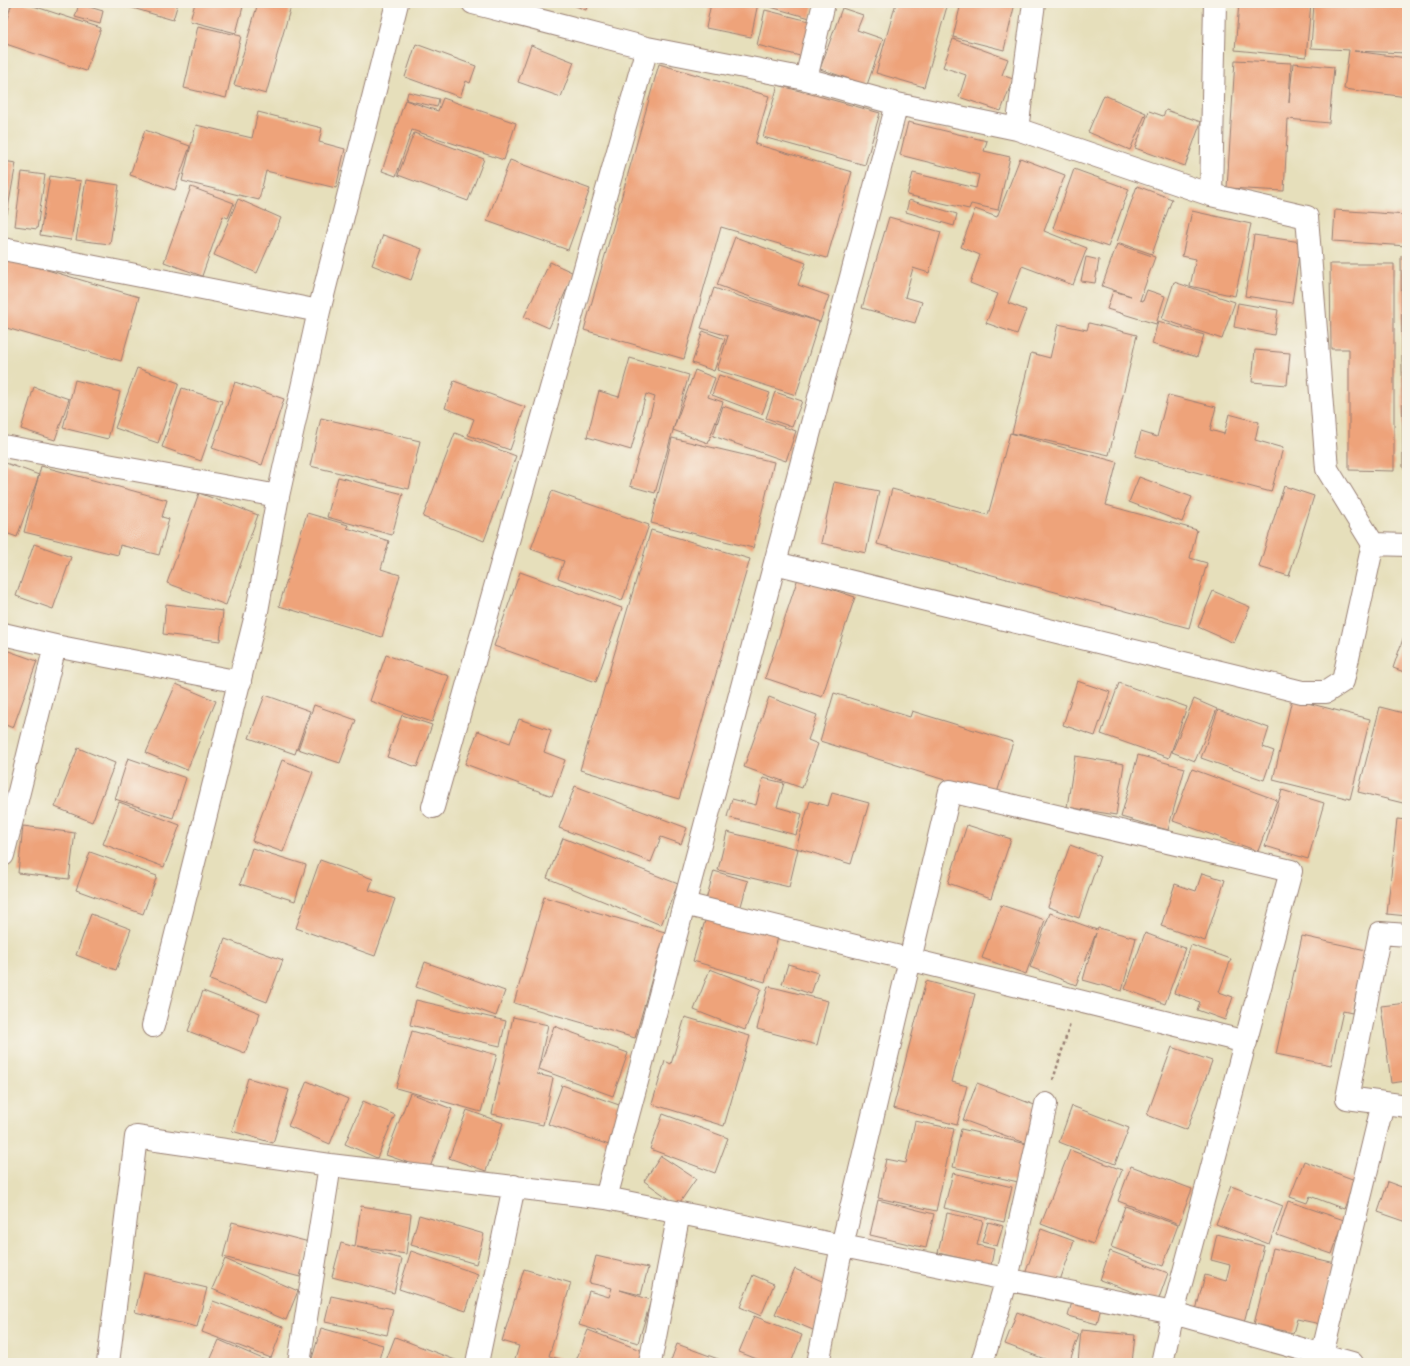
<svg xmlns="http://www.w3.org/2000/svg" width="1410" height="1366" font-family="Caveat,sans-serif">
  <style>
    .building { fill: #eea37a }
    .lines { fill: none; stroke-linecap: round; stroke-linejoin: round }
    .minor-casing { stroke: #987f73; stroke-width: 24 }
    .path { stroke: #987f73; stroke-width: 2.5; stroke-dasharray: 3 3; stroke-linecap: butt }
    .minor { stroke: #fff; stroke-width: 22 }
  </style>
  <rect width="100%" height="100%" fill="#f7f3e8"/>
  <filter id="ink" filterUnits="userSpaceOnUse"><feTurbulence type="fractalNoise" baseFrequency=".025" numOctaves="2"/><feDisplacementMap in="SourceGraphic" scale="8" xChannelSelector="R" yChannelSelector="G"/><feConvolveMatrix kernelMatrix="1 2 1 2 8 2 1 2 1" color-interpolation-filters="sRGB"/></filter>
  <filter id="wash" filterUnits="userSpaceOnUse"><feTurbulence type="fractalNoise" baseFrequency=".012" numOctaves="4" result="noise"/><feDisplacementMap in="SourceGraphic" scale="16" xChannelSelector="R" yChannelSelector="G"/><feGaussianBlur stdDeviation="0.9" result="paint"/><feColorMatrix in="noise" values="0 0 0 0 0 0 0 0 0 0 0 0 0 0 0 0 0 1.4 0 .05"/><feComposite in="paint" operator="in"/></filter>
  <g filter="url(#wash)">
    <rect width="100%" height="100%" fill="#e6dfbb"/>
    <g id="blocks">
      <path class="building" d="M 12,3 L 24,3 L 101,28 L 86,71 L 3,43 L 3,31 Z
        M 116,3 L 178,3 L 173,20 Z
        M 195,3 L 244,3 L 236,33 L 190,21 Z
        M 258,3 L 281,3 L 291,6 L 266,94 L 234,85 Z
        M 568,3 L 588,3 L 586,10 Z
        M 711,3 L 758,3 L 751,37 L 706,28 Z
        M 764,3 L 814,3 L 810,18 L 763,5 Z
        M 896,3 L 948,3 L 924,87 L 876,73 Z
        M 961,3 L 1015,3 L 1004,50 L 953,37 Z
        M 1239,3 L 1311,3 L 1306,57 L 1235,50 Z
        M 1314,3 L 1407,3 L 1407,53 L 1354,51 L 1407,58 L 1407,97 L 1344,89 L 1349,50 L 1311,48 Z
        M 79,4 L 103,11 L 100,24 L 75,17 Z
        M 842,8 L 863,15 L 857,30 L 883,39 L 867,85 L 820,69 Z
        M 765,10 L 813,22 L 804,57 L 757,45 Z
        M 198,26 L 241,36 L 226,98 L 184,88 Z
        M 953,39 L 1008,59 L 1002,75 L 1013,79 L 1001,111 L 959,97 L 966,75 L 943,67 Z
        M 416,44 L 476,66 L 470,83 L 466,81 L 460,97 L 405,77 Z
        M 531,45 L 574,62 L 561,97 L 518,82 Z
        M 1235,60 L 1291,63 L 1289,103 L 1293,63 L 1334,67 L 1329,123 L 1288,119 L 1284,191 L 1227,188 Z
        M 659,64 L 769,96 L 755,144 L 852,172 L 827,258 L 721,227 L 684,359 L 584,330 Z
        M 778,85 L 880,113 L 865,165 L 763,137 Z
        M 408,92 L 439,99 L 437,107 L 406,100 Z
        M 1104,95 L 1146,113 L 1130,150 L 1088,132 Z
        M 443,98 L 516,123 L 504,160 L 412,130 L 396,176 L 382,171 L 405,100 L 438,111 Z
        M 1166,110 L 1201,122 L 1185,166 L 1135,148 L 1149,111 L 1163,116 Z
        M 258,112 L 322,128 L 319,142 L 345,149 L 336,188 L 266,171 L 259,200 L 182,181 L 196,125 L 252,138 Z
        M 908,122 L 987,141 L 984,151 L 1010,157 L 998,210 L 971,204 L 969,209 L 907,195 L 913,173 L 976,188 L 979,175 L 900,155 Z
        M 145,130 L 190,146 L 175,190 L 130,175 Z
        M 414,133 L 484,159 L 468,201 L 398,175 Z
        M 1020,158 L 1065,175 L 1044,231 L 1087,248 L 1073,285 L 1022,266 L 1008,303 L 1026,310 L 1017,334 L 986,323 L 998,294 L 970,283 L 980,255 L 961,247 L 975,209 L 997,217 Z
        M 510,160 L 590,189 L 568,250 L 487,221 Z
        M 3,161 L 16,163 L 7,214 L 3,213 Z
        M 1074,169 L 1129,189 L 1108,247 L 1053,228 Z
        M 22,172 L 45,175 L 37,229 L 15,226 Z
        M 50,176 L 81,181 L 71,240 L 40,235 Z
        M 86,180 L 119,185 L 110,244 L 76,240 Z
        M 1137,186 L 1172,199 L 1152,254 L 1117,242 Z
        M 191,187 L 234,203 L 228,218 L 223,216 L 202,276 L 164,262 Z
        M 238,199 L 281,218 L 257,273 L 214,255 Z
        M 909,200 L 957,214 L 954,226 L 906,212 Z
        M 1335,210 L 1407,215 L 1407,246 L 1333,241 Z
        M 1192,211 L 1251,224 L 1235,296 L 1190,286 L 1196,259 L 1182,256 Z
        M 889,217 L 941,232 L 929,273 L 913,268 L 905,297 L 922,302 L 915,323 L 862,308 Z
        M 383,235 L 422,249 L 411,280 L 372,265 Z
        M 1254,235 L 1301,242 L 1292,303 L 1245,296 Z
        M 735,237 L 806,263 L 798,285 L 829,296 L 820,322 L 717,285 Z
        M 1117,244 L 1155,257 L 1140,300 L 1143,301 L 1147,290 L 1165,296 L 1156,324 L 1107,309 L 1113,291 L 1131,296 L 1102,286 Z
        M 1401,256 L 1407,256 L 1407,468 L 1403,468 Z
        M 3,257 L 139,297 L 121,361 L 3,327 Z
        M 1086,257 L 1099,260 L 1095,283 L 1081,281 Z
        M 550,262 L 574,273 L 549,328 L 524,317 Z
        M 1330,264 L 1394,264 L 1394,471 L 1349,470 L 1349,349 L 1331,349 Z
        M 1174,282 L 1235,302 L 1222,339 L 1162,319 Z
        M 714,288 L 819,322 L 796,395 L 717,370 L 728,336 L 701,328 Z
        M 1238,303 L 1278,310 L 1274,335 L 1234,327 Z
        M 1158,321 L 1204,335 L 1197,357 L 1152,344 Z
        M 1089,323 L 1137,335 L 1109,455 L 1012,433 L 1031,353 L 1050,358 L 1058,324 L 1087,330 Z
        M 703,331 L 725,339 L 714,371 L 692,363 Z
        M 1255,350 L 1290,353 L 1287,385 L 1252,382 Z
        M 630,358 L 689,375 L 655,493 L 630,486 L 655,397 L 646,394 L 631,450 L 587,437 L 599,391 L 619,397 Z
        M 137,368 L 179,383 L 158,443 L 115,428 Z
        M 695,370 L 715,378 L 708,397 L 723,402 L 708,443 L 673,430 Z
        M 719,375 L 770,393 L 762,414 L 712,395 Z
        M 75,380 L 120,392 L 108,439 L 63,428 Z
        M 454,381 L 525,407 L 510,450 L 468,435 L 474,419 L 445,408 Z
        M 235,382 L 284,399 L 262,465 L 212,448 Z
        M 34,387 L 69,399 L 55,440 L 21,429 Z
        M 182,388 L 222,401 L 201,461 L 162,447 Z
        M 775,392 L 802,401 L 792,427 L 766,418 Z
        M 1168,395 L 1216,407 L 1210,430 L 1224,434 L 1229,414 L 1259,422 L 1255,440 L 1283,448 L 1271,492 L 1135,456 L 1141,432 L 1157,437 Z
        M 723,406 L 796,431 L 786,461 L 713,436 Z
        M 321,418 L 420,441 L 409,489 L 310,466 Z
        M 455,433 L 516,456 L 484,541 L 423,517 Z
        M 1010,433 L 1117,462 L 1106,505 L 1197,530 L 1190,558 L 1207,563 L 1189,628 L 877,544 L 892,489 L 988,515 Z
        M 672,438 L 774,462 L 753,548 L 651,523 Z
        M 3,462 L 39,475 L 17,537 L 3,532 Z
        M 41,466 L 167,500 L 162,517 L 169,519 L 159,555 L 120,545 L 118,555 L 24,532 Z
        M 338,477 L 403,494 L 392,535 L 327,517 Z
        M 1139,477 L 1192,497 L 1182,522 L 1129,502 Z
        M 834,482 L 879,491 L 866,553 L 821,543 Z
        M 1284,486 L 1314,496 L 1289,576 L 1259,567 Z
        M 552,491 L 649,525 L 622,601 L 558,578 L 564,561 L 531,549 Z
        M 199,493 L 258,515 L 226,605 L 167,583 Z
        M 307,513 L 348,525 L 347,528 L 389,541 L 381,569 L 400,575 L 382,637 L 279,606 Z
        M 651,530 L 750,559 L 679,799 L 580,770 Z
        M 34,544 L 71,557 L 53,609 L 16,596 Z
        M 520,572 L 622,608 L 596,682 L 494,646 Z
        M 798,578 L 855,597 L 822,697 L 765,678 Z
        M 1213,591 L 1250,607 L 1234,643 L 1198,627 Z
        M 166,604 L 223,611 L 220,641 L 163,634 Z
        M 1407,627 L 1407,673 L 1393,668 Z
        M 3,649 L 37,661 L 13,728 L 3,724 Z
        M 386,655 L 449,676 L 432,722 L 370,701 Z
        M 1077,681 L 1110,692 L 1095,736 L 1063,725 Z
        M 1119,683 L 1187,707 L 1169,758 L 1101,734 Z
        M 176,684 L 216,701 L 187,770 L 146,753 Z
        M 834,693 L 910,717 L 912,711 L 1013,742 L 996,796 L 820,741 Z
        M 265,695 L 310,711 L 295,754 L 249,738 Z
        M 769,697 L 817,715 L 808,740 L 818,744 L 802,788 L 744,767 Z
        M 1194,699 L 1217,709 L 1195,761 L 1172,752 Z
        M 1292,699 L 1370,719 L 1350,799 L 1273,780 Z
        M 314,705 L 356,720 L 340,763 L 298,749 Z
        M 1380,707 L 1407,714 L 1407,804 L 1358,792 Z
        M 1218,710 L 1269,728 L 1263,747 L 1274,751 L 1264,780 L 1201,758 Z
        M 402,715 L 432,725 L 417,767 L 387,757 Z
        M 519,719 L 551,730 L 544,752 L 565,760 L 552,796 L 465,764 L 478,731 L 510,743 Z
        M 78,748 L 115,763 L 92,822 L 55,807 Z
        M 1138,755 L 1185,768 L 1168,830 L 1121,817 Z
        M 1075,756 L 1124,764 L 1116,815 L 1067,807 Z
        M 128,758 L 186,778 L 173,818 L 115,799 Z
        M 282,760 L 313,772 L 283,852 L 252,841 Z
        M 1192,769 L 1277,800 L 1258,851 L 1173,821 Z
        M 763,778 L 784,783 L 777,807 L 802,814 L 796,835 L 727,817 L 732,799 L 756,805 Z
        M 575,786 L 687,828 L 681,844 L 661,837 L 651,862 L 559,828 Z
        M 1282,790 L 1324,803 L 1308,859 L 1265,846 Z
        M 832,793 L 869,803 L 851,864 L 796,848 L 810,801 L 828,806 Z
        M 119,802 L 180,825 L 164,867 L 103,844 Z
        M 1397,819 L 1407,820 L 1407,916 L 1387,914 Z
        M 967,825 L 1011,839 L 991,898 L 948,883 Z
        M 23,826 L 75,833 L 69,879 L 18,873 Z
        M 727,832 L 798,849 L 789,887 L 718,870 Z
        M 563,838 L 678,884 L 661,925 L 547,878 Z
        M 1070,845 L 1100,856 L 1079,918 L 1048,907 Z
        M 252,848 L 306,865 L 295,901 L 240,884 Z
        M 90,852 L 157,876 L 143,914 L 76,890 Z
        M 320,860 L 373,879 L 369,890 L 395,899 L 375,956 L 296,928 Z
        M 714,871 L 748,881 L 739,913 L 705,903 Z
        M 1202,873 L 1225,880 L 1205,941 L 1161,926 L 1175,884 L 1196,891 Z
        M 544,897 L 665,932 L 635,1038 L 514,1003 Z
        M 1001,905 L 1045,920 L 1026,974 L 982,958 Z
        M 1050,913 L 1097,930 L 1098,928 L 1136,938 L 1122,991 L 1083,980 L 1096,933 L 1076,985 L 1030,967 Z
        M 91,914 L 131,929 L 116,970 L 76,955 Z
        M 707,914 L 779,934 L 765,982 L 693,961 Z
        M 1145,933 L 1185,948 L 1165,1004 L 1125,989 Z
        M 1302,936 L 1366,950 L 1352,1013 L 1343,1011 L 1331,1065 L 1276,1054 Z
        M 225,939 L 283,960 L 267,1002 L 210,980 Z
        M 1191,945 L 1231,959 L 1219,992 L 1233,997 L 1225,1020 L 1197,1010 L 1200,1002 L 1174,993 Z
        M 425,962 L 505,991 L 496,1016 L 416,987 Z
        M 788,964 L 818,973 L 811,994 L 782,984 Z
        M 710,969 L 761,989 L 745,1030 L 694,1010 Z
        M 926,981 L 975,994 L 952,1082 L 967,1086 L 957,1125 L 893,1108 Z
        M 768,986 L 828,1001 L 817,1045 L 757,1029 Z
        M 203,991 L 260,1013 L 245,1053 L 188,1031 Z
        M 416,1000 L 506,1021 L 500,1046 L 410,1025 Z
        M 1407,1003 L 1407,1081 L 1391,1083 L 1381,1006 Z
        M 513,1017 L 548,1025 L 537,1074 L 553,1078 L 543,1125 L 492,1114 Z
        M 685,1017 L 750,1036 L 724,1126 L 652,1104 L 665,1061 L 671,1064 Z
        M 554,1026 L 628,1053 L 613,1096 L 539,1069 Z
        M 412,1031 L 497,1055 L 481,1112 L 396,1088 Z
        M 1172,1047 L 1212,1061 L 1187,1130 L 1147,1115 Z
        M 248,1078 L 289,1090 L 273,1143 L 232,1131 Z
        M 307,1081 L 348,1099 L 330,1144 L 288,1126 Z
        M 977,1083 L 1045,1109 L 1031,1145 L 963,1120 Z
        M 562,1085 L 622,1106 L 609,1145 L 548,1124 Z
        M 410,1093 L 452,1109 L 429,1170 L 386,1155 Z
        M 363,1101 L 395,1115 L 377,1158 L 345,1144 Z
        M 1072,1106 L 1129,1128 L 1115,1164 L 1059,1142 Z
        M 467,1110 L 503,1123 L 486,1171 L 449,1158 Z
        M 663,1114 L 728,1138 L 715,1173 L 650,1149 Z
        M 915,1121 L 954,1129 L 936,1211 L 878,1198 L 886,1159 L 906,1163 Z
        M 961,1129 L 1027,1144 L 1018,1182 L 953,1167 Z
        M 1070,1150 L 1122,1170 L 1093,1244 L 1041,1224 Z
        M 661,1156 L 696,1179 L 678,1205 L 644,1181 Z
        M 1304,1161 L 1355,1180 L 1344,1209 L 1310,1196 L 1307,1203 L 1290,1197 Z
        M 1131,1166 L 1192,1189 L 1179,1224 L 1118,1201 Z
        M 953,1173 L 1012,1187 L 1004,1222 L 944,1208 Z
        M 1388,1182 L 1407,1189 L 1407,1222 L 1378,1212 Z
        M 1231,1186 L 1283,1206 L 1269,1244 L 1216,1224 Z
        M 878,1200 L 934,1214 L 926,1248 L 870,1235 Z
        M 1288,1201 L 1344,1220 L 1332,1254 L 1277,1235 Z
        M 361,1206 L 411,1214 L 406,1254 L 357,1247 L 402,1259 L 394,1293 L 332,1277 L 341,1243 L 355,1247 Z
        M 1125,1206 L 1178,1225 L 1163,1266 L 1111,1247 Z
        M 947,1213 L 983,1221 L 977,1245 L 994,1249 L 991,1265 L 938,1253 Z
        M 419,1215 L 484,1234 L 476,1264 L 411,1245 Z
        M 232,1222 L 309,1242 L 300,1277 L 223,1257 Z
        M 988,1222 L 1003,1226 L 997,1246 L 982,1242 Z
        M 1041,1229 L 1074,1241 L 1058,1286 L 1025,1274 Z
        M 1217,1234 L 1264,1246 L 1243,1326 L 1195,1314 L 1205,1275 L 1226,1281 L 1230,1265 L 1211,1260 Z
        M 1273,1248 L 1335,1263 L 1320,1324 L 1297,1319 L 1293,1333 L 1254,1324 Z
        M 411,1251 L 478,1274 L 466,1311 L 399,1289 Z
        M 1110,1251 L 1168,1273 L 1158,1301 L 1100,1280 Z
        M 596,1256 L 648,1268 L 641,1295 L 620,1290 L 651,1300 L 638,1343 L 579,1325 L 589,1291 L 609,1297 L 612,1288 L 589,1283 Z
        M 225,1259 L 298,1291 L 286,1320 L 212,1289 Z
        M 524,1269 L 571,1283 L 549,1356 L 560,1359 L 558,1363 L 514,1363 L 519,1346 L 502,1341 Z
        M 795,1269 L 833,1286 L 813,1330 L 775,1314 Z
        M 144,1273 L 207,1288 L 197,1327 L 135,1312 Z
        M 753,1275 L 774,1284 L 761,1316 L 740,1307 Z
        M 1074,1295 L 1102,1303 L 1097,1324 L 1068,1316 Z
        M 331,1296 L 393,1309 L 387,1335 L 325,1322 Z
        M 213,1301 L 283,1327 L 271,1358 L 202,1332 Z
        M 1017,1312 L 1079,1335 L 1069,1363 L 1055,1363 L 1005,1344 Z
        M 754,1316 L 802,1335 L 791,1363 L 767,1363 L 739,1352 Z
        M 321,1328 L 383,1345 L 378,1363 L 316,1363 L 311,1362 Z
        M 588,1330 L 648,1353 L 644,1363 L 575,1363 Z
        M 1081,1330 L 1135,1335 L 1132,1363 L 1078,1363 Z
        M 395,1337 L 458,1361 L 457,1363 L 385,1363 Z
        M 219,1340 L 272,1363 L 209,1363 Z
        M 677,1344 L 729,1363 L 670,1363 Z"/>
    </g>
  </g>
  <g filter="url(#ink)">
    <use href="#blocks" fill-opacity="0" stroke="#987f73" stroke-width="1"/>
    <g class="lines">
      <g class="minor-casing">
        <path id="minor" d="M 473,3 L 647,48 L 806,79 L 897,104 L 1017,129 L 1211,195 L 1307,217 L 1327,469 L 1373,544 L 1407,545
          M 806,79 L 824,3
          M 897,104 L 606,1198 L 1173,1313 L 1162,1363
          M 1017,129 L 1034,3
          M 1211,195 L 1215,3
          M 3,249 L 319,311
          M 3,446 L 278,496
          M 775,563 L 1302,692 L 1326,692 L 1343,681 L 1373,544
          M 3,634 L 55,646 L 240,682
          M 433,807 L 647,48
          M 3,815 L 13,816 L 55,646
          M 3,855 L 13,816
          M 684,904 L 1246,1042
          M 1407,935 L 1380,933 L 1347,1098 L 1407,1106
          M 153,1026 L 257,611 L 278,496 L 319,311 L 397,3
          M 1322,1355 L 1383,1103
          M 108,1363 L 136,1137 L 330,1165 L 606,1198
          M 299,1363 L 330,1165
          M 477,1363 L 514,1186
          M 650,1363 L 679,1213
          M 818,1363 L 842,1246 L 950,791 L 1291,871 L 1173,1313 L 1352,1363
          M 982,1363 L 1007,1279 L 1046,1104"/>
      </g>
      <path class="path" d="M 1053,1080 L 1070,1024"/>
      <use href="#minor" class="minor"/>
    </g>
  </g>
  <rect width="1410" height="1366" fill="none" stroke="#f7f3e8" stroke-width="16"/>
</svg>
